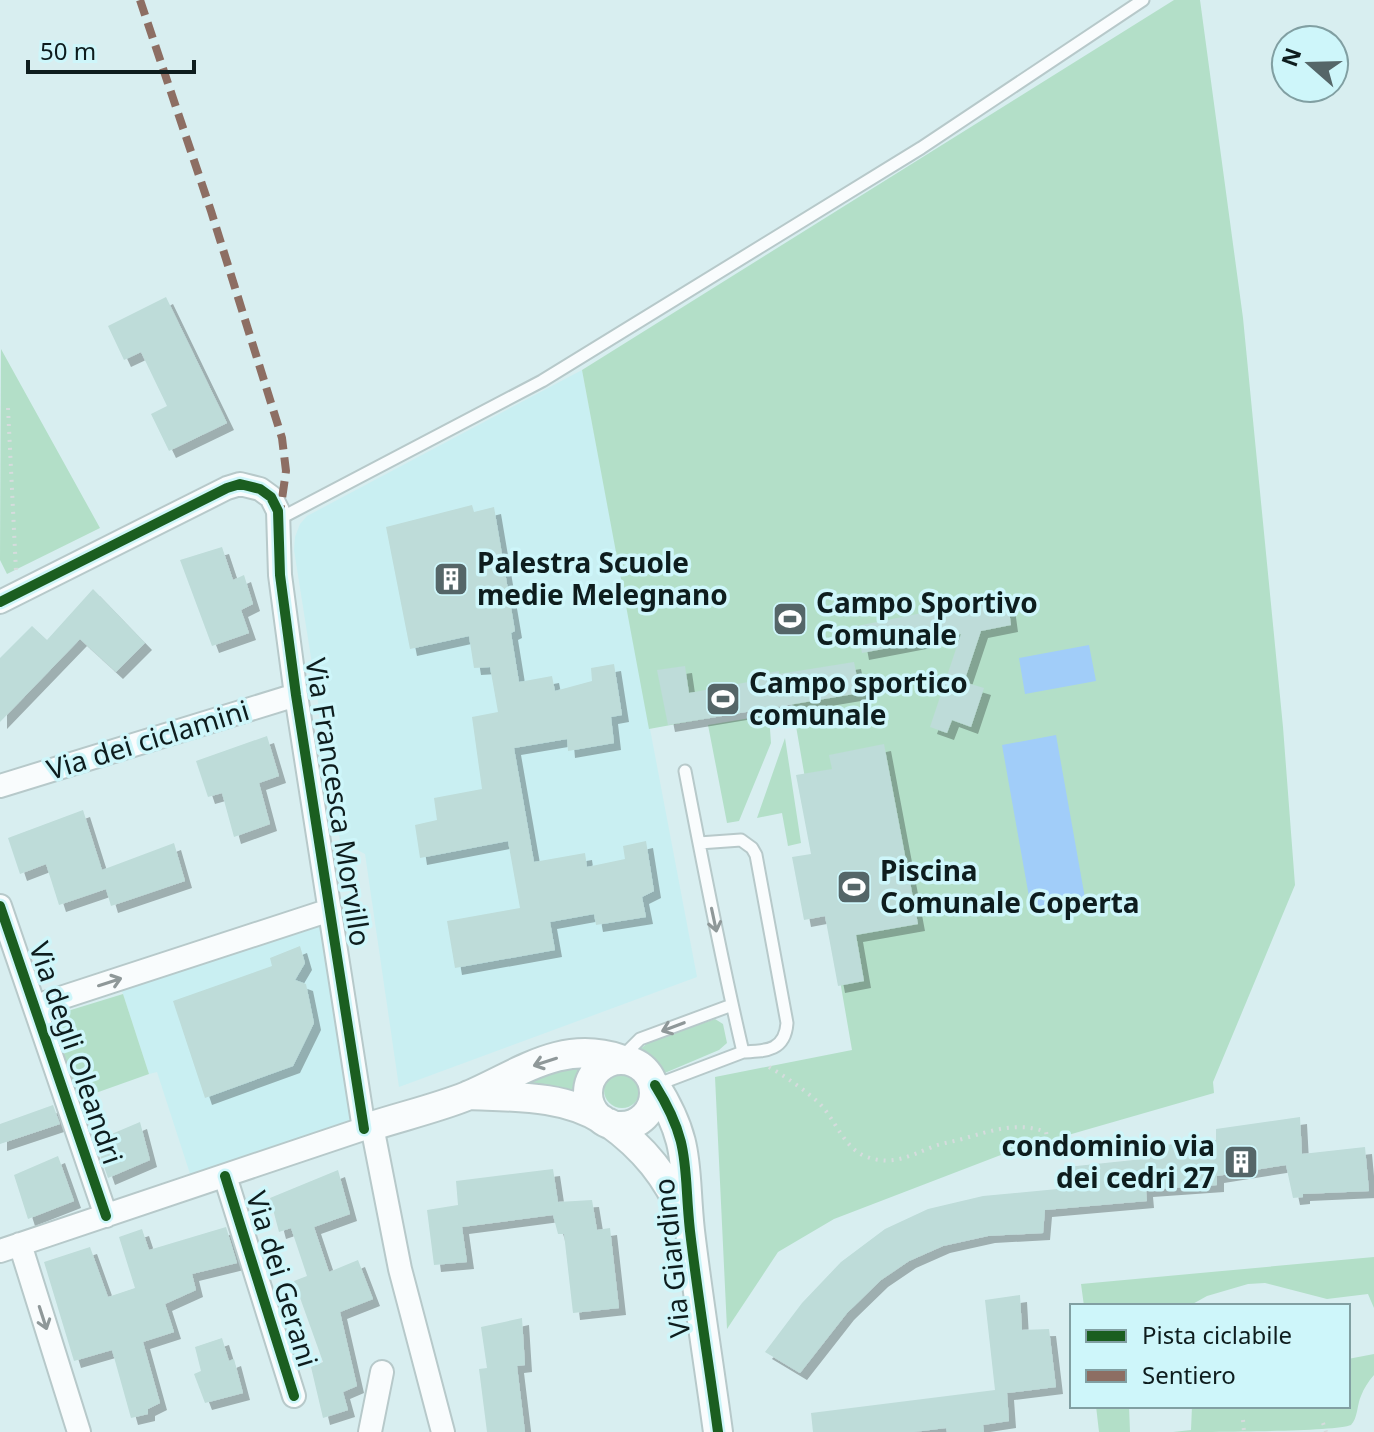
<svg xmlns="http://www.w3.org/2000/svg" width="1374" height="1432" font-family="'Noto Sans',sans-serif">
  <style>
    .built { fill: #c9eff2 }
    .green { fill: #b3dfc8 }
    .water { fill: #a1cdf9 }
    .building { fill: #bedcd9; filter: url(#shadow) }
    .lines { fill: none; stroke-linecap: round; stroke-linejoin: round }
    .service-casing { stroke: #b7c9ca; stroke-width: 15 }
    .minor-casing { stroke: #b7c9ca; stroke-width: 26 }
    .tertiary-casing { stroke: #b7c9ca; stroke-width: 32 }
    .path { stroke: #d5dcdd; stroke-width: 4; stroke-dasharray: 2 6; stroke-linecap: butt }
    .service { stroke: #f9fcfd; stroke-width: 11 }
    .minor { stroke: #f9fcfd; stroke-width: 22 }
    .tertiary { stroke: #f9fcfd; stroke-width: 28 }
    .quiet { stroke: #8d6e63; stroke-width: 8; stroke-dasharray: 16 8; stroke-linecap: butt }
    .cycleway-casing { stroke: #cef6fa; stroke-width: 15 }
    .cycleway { stroke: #1b5e20; stroke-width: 10 }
    .oneway { stroke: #8f9899 }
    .labels { text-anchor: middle; stroke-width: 7; stroke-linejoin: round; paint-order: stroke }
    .poi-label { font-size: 28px; font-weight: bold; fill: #0e1d1e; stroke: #cef6fa; text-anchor: start }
    .street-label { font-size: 28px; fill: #0e1d1e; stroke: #cef6fa }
  </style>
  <defs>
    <filter id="shadow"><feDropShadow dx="7" dy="7" stdDeviation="0" flood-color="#0004"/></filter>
  </defs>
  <rect width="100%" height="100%" fill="#d8eef0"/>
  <path class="built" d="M 582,370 L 697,977 L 399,1087 L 365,854 L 340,841 L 294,550 L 295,537 L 300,524 L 307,516 Z
    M 325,918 L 357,1126 L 192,1180 L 157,1072 L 149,1074 L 120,985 Z"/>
  <path class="green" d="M 1174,0 L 1200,0 L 1243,318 L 1283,727 L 1295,885 L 1213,1082 L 1214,1093 L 1006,1153 L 834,1219 L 778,1252 L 727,1329 L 715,1077 L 852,1050 L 792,703 L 649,729 L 582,370 Z
    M 1,349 L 100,528 L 7,574 L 0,560 Z
    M 769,715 L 771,743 L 739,821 L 727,823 L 708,725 Z
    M 785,738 L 801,843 L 788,846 L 782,813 L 757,818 Z
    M 123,994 L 149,1074 L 76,1100 L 48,1017 Z
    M 715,1019 L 723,1024 L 727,1043 L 719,1050 L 660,1075 L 646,1060 L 634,1054 L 649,1042 Z
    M 591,1065 L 584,1076 L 580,1092 L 538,1084 L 520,1085 L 553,1069 Z
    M604 1090a18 18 0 1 1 36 0a18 18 0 1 1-36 0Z
    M 1374,1257 L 1374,1308 L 1368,1294 L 1327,1299 L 1265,1283 L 1248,1284 L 1207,1296 L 1189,1306 L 1084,1306 L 1081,1284 Z
    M 1374,1354 L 1374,1375 C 1368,1382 1364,1388 1361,1396 C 1357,1404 1358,1418 1351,1425 C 1336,1432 1200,1432 1173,1432 L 1191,1430 L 1192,1406 L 1348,1406 L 1348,1359 Z
    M 1096,1406 L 1129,1406 L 1130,1432 L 1099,1432 Z"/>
  <path class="water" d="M 1089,645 L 1096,681 L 1025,694 L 1019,658 Z
    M 1056,735 L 1085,898 L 1031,908 L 1002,745 Z"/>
  <path class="building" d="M 166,297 L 227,423 L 169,451 L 151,414 L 167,406 L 141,352 L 124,360 L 108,326 Z
    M 472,505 L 474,512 L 494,507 L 515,631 L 511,633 L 519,682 L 552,676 L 555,691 L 592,681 L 591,668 L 614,664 L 622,715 L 611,717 L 614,743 L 568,751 L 567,739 L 514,748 L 534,862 L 585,853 L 587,867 L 625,859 L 623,846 L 646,841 L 654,891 L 642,897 L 646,917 L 596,925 L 594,914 L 550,922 L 555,950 L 455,968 L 447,921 L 520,908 L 508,841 L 420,858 L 415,825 L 437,820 L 434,798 L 482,789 L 472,717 L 498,712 L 490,667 L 474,668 L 469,636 L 410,649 L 386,527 Z
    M 222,547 L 233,580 L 244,575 L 253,604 L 241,610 L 249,633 L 212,646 L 180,560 Z
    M 93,589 L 145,643 L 116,672 L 80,639 L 0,722 L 0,658 L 32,626 L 47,640 Z
    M 1007,596 L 1011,625 L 981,631 L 964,682 L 984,688 L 971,727 L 952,720 L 947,733 L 930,727 L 961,634 L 862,653 L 857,626 Z
    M 854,662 L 860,693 L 668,725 L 657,670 L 685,666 L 689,693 L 759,680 L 758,675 L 779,671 L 779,674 Z
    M 267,736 L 279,776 L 259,783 L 270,824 L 234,837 L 222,793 L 208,797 L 196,761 Z
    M 884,744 L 918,924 L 856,935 L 864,981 L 838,986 L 825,916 L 804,920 L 792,857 L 811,854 L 796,775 L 832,769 L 829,755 Z
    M 83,810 L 102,870 L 174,843 L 185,881 L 111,906 L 106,889 L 59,905 L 46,864 L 20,874 L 8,838 Z
    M 300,946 L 305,963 L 295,980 L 306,984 L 314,1023 L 293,1066 L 205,1098 L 173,1001 L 272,966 L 270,958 Z
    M 53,1105 L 60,1124 L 0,1144 L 0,1124 Z
    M 1300,1117 L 1302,1154 L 1365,1147 L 1369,1191 L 1303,1194 L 1303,1197 L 1293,1198 L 1286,1165 L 1217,1176 L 1217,1185 L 1146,1190 L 1147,1201 L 1045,1210 L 1043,1233 L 988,1236 L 943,1246 L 909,1261 L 881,1280 L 847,1313 L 800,1373 L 765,1352 L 802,1303 L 841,1262 L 885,1229 L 928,1209 L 983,1196 L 1068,1188 L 1067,1167 L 1143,1159 L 1143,1147 L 1216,1140 L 1216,1129 Z
    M 140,1122 L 150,1160 L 108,1178 L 95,1141 Z
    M 58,1156 L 74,1201 L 28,1219 L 14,1175 Z
    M 553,1169 L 558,1202 L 592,1200 L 597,1230 L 610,1228 L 619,1308 L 573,1313 L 564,1234 L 558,1234 L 553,1215 L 462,1227 L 467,1262 L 434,1265 L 427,1210 L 458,1205 L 456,1181 Z
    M 338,1170 L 350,1214 L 314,1227 L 329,1272 L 358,1260 L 373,1299 L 340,1312 L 357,1386 L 343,1392 L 348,1410 L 323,1418 L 311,1367 L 323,1362 L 294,1281 L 307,1276 L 291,1228 L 279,1232 L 270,1198 Z
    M 226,1227 L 237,1263 L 192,1274 L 196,1290 L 165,1304 L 174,1332 L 143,1342 L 160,1403 L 148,1409 L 148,1414 L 131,1418 L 112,1350 L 74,1361 L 44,1262 L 90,1247 L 108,1297 L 135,1288 L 119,1237 L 142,1229 L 149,1250 Z
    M 1020,1295 L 1022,1330 L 1049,1329 L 1056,1387 L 1007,1393 L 1009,1421 L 983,1425 L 984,1432 L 947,1432 L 946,1428 L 914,1432 L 813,1432 L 811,1413 L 995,1390 L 985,1300 Z
    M 522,1318 L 525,1365 L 517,1366 L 525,1432 L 487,1432 L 479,1369 L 487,1368 L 481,1327 Z
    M 222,1338 L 229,1361 L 234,1359 L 243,1393 L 205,1403 L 194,1374 L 201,1371 L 195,1347 Z"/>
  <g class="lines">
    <g class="service-casing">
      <path id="service" d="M 279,519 L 542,381 L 921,148 L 1143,0
        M 685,771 C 703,865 721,959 743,1052 C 766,1051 785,1051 787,1023 L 756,855 L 752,848 L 741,840 L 699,843
        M 620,1059 L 640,1039 L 732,1005
        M 656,1085 L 743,1052"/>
    </g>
    <g class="minor-casing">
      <path id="minor" d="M 0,602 L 227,488 L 240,484 L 260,489 L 271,497 L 278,511 L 280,575 L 296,695 L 364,1129
        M 0,786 L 296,695
        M 0,906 L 106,1216
        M 36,1006 L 330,910
        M 225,1176 L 294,1396
        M 20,1244 L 79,1432
        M 0,1251 L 372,1126 L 400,1269 L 443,1432
        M 370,1432 L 382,1372"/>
    </g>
    <g class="tertiary-casing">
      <path id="tertiary" d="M588 1093a33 33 0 1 1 66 0a33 33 0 1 1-66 0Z
        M 655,1085 C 692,1144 683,1167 690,1231 C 698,1298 709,1365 718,1432
        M 469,1095 C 514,1097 564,1095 603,1120
        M 609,1123 C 644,1148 667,1177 684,1216
        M 372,1126 C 403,1116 437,1108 467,1096 C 519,1074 561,1039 620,1059"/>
    </g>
    <path class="path" d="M 8,408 L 16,571
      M 769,1067 C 786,1077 805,1090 819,1103 C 836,1120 844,1149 867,1157 C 893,1166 909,1156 932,1147 C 942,1143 952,1142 962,1139 C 991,1131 1016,1121 1046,1132 L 1052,1161
      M 1069,1323 L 1072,1323
      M 1243,1420 L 1244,1432
      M 1323,1423 L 1326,1432"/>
    <use href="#service" class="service"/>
    <use href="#minor" class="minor"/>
    <use href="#tertiary" class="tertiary"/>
    <path class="quiet" d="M 140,0 L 211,211 L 282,438 L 286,471 L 280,513"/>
    <g class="cycleway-casing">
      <path id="cycleway" d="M 0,602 L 227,488 L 240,484 L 260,489 L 271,497 L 278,511 L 280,575 L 296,695 L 364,1129
        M 0,906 L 106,1216
        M 655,1085 C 692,1144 683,1167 690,1231 C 698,1298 709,1365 718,1432
        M 225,1176 L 294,1396"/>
    </g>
    <use href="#cycleway" class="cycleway"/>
  </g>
  <defs><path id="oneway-shaft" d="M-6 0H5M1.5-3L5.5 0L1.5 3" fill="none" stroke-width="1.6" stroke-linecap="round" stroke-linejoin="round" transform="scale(2)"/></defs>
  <g class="oneway">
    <use href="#oneway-shaft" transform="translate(714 920) rotate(78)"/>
    <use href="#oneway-shaft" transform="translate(110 982) rotate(-18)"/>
    <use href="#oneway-shaft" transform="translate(673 1027) rotate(159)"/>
    <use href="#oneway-shaft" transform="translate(545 1062) rotate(162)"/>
    <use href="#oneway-shaft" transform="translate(43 1318) rotate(72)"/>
  </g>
  <defs>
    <g id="building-square" transform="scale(1.8)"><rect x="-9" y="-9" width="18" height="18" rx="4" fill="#556668" stroke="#cef6fa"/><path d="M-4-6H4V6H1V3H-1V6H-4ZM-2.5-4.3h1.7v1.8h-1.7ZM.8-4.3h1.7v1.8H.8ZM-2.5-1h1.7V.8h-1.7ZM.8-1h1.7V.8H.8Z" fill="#fff"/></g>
    <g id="stadium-square" transform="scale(1.8)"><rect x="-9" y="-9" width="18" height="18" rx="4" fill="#556668" stroke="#cef6fa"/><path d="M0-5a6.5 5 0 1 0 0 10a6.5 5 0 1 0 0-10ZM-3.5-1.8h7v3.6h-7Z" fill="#fff"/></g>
  </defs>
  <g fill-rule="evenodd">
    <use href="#building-square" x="451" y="579"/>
    <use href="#stadium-square" x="790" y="619"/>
    <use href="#stadium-square" x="723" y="699"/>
    <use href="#stadium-square" x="854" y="887"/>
    <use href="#building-square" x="1241" y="1162"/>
  </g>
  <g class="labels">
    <g class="poi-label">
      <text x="477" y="573">Palestra Scuole<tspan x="477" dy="32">medie Melegnano</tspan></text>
      <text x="816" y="613">Campo Sportivo<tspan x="816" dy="32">Comunale</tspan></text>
      <text x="749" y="693">Campo sportico<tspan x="749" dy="32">comunale</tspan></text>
      <text x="880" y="881">Piscina<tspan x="880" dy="32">Comunale Coperta</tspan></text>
      <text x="1215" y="1156" text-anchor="end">condominio via<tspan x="1215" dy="32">dei cedri 27</tspan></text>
    </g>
    <g class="street-label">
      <text transform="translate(148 740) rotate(-17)" y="10">Via dei ciclamini</text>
      <text transform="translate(338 802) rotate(81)" y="10">Via Francesca Morvillo</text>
      <text transform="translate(76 1053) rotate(71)" y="10">Via degli Oleandri</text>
      <text transform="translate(672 1258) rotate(-96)" y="10">Via Giardino</text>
      <text transform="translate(282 1279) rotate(73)" y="10">Via dei Gerani</text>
    </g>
  </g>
  <rect x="1070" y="1304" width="280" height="104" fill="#cef6fa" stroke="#819fa2" stroke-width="2"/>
  <rect x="1086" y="1330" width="40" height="12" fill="#1b5e20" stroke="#819fa2" stroke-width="2"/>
  <text x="1142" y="1344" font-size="24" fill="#0e1d1e">Pista ciclabile</text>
  <rect x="1086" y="1370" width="40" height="12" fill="#8d6e63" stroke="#819fa2" stroke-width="2"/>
  <text x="1142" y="1384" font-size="24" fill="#0e1d1e">Sentiero</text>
  <g transform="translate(1310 64) rotate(290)"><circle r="38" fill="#cef6fa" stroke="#819fa2" stroke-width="2"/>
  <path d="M0-6L14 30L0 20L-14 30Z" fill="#556668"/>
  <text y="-12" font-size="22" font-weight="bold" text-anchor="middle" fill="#0e1d1e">N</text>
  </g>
  <path d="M28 60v12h166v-12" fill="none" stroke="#0e1d1e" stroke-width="4"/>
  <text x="40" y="60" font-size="24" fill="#0e1d1e" stroke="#cef6fa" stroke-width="6" paint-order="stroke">50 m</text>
</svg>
